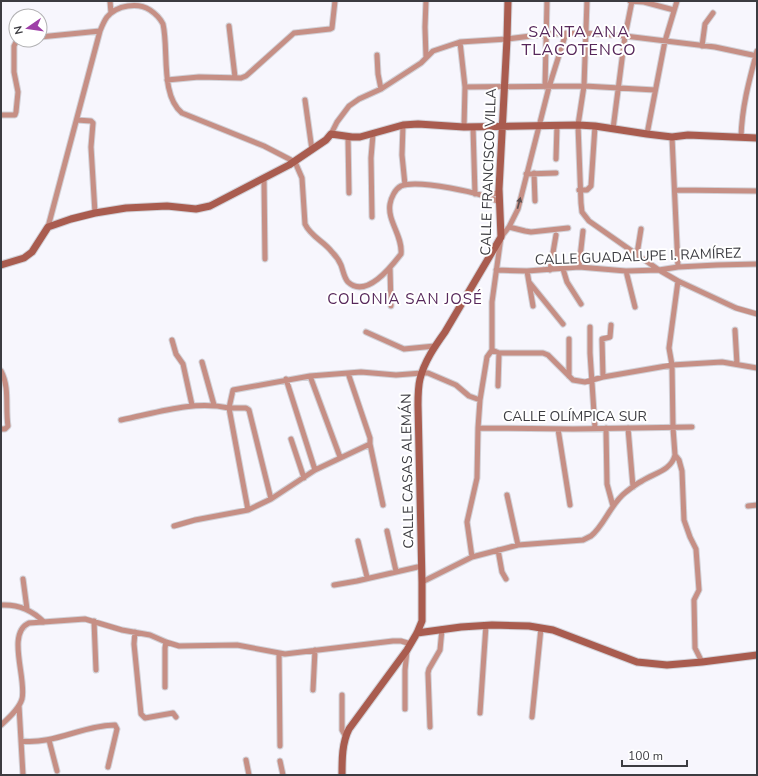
<svg xmlns="http://www.w3.org/2000/svg" width="758" height="776" font-family="'Nunito Sans',sans-serif">
  <style>
    .lines { fill: none; stroke-linecap: round; stroke-linejoin: round }
    .street-casing { stroke: #d2d1d7; stroke-width: 7 }
    .secondary-casing { stroke: #d2d1d7; stroke-width: 9 }
    .street { stroke: #c68f85; stroke-width: 5 }
    .secondary { stroke: #a95c4f; stroke-width: 7 }
    .oneway { fill: #5e5152 }
    .labels { text-anchor: middle; stroke-width: 4; stroke-linejoin: round; paint-order: stroke }
    .street-label { font-size: 14px; fill: #3c3c41; stroke: #fff }
    .neighbourhood-label { font-size: 15px; letter-spacing: 1px; fill: #57285b; stroke: #fff }
    .quarter-label { font-size: 16px; letter-spacing: 1px; fill: #57285b; stroke: #fff }
  </style>
  <rect width="100%" height="100%" fill="#f7f6fd"/>
  <g class="lines">
    <g class="street-casing">
      <path id="street" d="M 110,1 L 111,13
        M 587,1 L 584,86 L 578,125 L 581,203 L 582,212 L 589,221 L 659,270 L 678,281 L 736,308 L 757,314
        M 630,1 L 644,2 L 674,10
        M 229,26 L 235,77
        M 40,37 L 100,31
        M 460,42 L 465,87 L 464,127
        M 702,46 L 705,24 L 713,13
        M 377,55 L 378,74 L 381,89
        M 426,57 L 425,27 L 426,1
        M 167,80 L 199,77 L 241,78 L 246,76 L 294,33 L 330,29 L 332,28 L 335,1
        M 465,87 L 584,86 L 655,90
        M 545,87 L 547,1
        M 305,100 L 312,150
        M 1,115 L 15,115 L 16,112 L 18,92 L 14,72 L 14,46 L 16,42 L 22,40
        M 77,120 L 91,121 L 93,123 L 91,147 L 95,213
        M 403,125 L 402,155 L 405,185
        M 473,127 L 475,194
        M 613,129 L 625,36 L 632,1
        M 331,134 L 337,122 L 349,106 L 359,99 L 381,89 L 421,63 L 433,51 L 460,42 L 507,39 L 547,34 L 585,33 L 625,36 L 715,47 L 757,56
        M 647,134 L 665,41 L 677,1
        M 348,137 L 349,193
        M 672,137 L 678,267
        M 741,137 C 742,106 749,81 757,51
        M 556,159 L 557,126
        M 534,173 L 535,201
        M 526,174 L 556,173
        M 264,179 L 265,259
        M 579,190 L 587,190 L 591,186 L 595,126
        M 675,190 L 757,191
        M 485,196 L 497,193 L 499,189
        M 372,217 L 371,158 L 373,134
        M 48,227 L 100,31 C 102,26 104,21 107,17 C 117,5 138,2 150,10 C 156,14 160,18 163,24 C 169,50 160,95 182,113 L 264,146 L 295,162 L 302,178 L 305,224 C 311,237 324,241 332,252 C 336,256 339,260 341,265 C 343,270 344,278 348,282 C 366,299 391,267 401,254 C 403,236 387,221 390,204 C 391,198 395,189 401,186 C 417,179 484,193 499,202
        M 509,227 L 525,231 L 531,232 L 568,228
        M 637,254 L 641,229
        M 579,267 L 583,231
        M 390,268 L 391,306
        M 563,269 L 567,282 L 581,304
        M 496,270 L 527,271 L 579,267 L 626,271 L 659,270 L 678,267 L 717,265 L 757,264
        M 550,270 L 556,235
        M 527,271 L 533,306
        M 626,271 L 635,307
        M 678,281 L 669,348 L 672,365 L 673,428 L 675,455 L 679,460 L 682,471 L 684,520 L 690,537 L 696,549 L 699,590 L 694,600 L 695,648 L 702,662
        M 529,282 L 563,324
        M 590,327 L 590,353 L 595,428
        M 735,330 L 737,364
        M 366,332 L 404,349 L 435,346
        M 569,339 L 569,376
        M 172,340 L 176,354 L 183,364 L 192,405
        M 492,350 L 499,353 L 543,353 L 548,355 L 573,380 L 585,382 L 603,377 L 672,365 L 722,362 L 757,368
        M 202,362 L 214,405
        M 1,371 C 10,388 5,407 8,426 L 5,429 L 1,429
        M 310,376 L 340,457
        M 603,377 L 602,339 L 610,337 L 611,325
        M 286,379 L 315,470
        M 498,386 L 499,353
        M 121,420 C 156,413 193,400 229,408 L 233,390 L 310,376 L 361,372 L 396,375 L 422,373 L 428,373 L 456,385 L 469,396 L 480,400
        M 478,428 L 573,429 L 692,427
        M 606,428 L 607,484 L 613,506
        M 628,428 L 633,487
        M 558,429 L 570,505
        M 291,439 L 304,478
        M 370,444 L 383,505
        M 507,495 L 518,545
        M 748,506 L 757,505
        M 248,510 L 229,408 L 246,408 L 249,410 L 271,499
        M 174,526 L 195,520 L 248,510 L 271,499 L 315,470 L 370,444 L 370,438 L 348,373
        M 387,531 L 396,571
        M 358,541 L 367,577
        M 498,550 L 502,572 L 506,579
        M 472,557 L 467,522 L 477,478 L 478,428 L 480,400 L 487,357 L 492,350 L 492,302 L 501,237 L 509,227 L 518,209 L 549,87 L 566,33
        M 23,579 L 27,609
        M 422,582 L 472,557 L 518,545 L 583,540 C 585,539 589,537 591,536 C 604,526 611,503 626,492 C 631,488 636,484 642,481 C 654,473 671,471 675,455
        M 334,585 L 357,581 L 422,566
        M 1,605 C 18,604 32,610 44,622
        M 94,621 L 96,670
        M 135,632 L 134,644 L 141,714 L 145,718 L 173,713 L 176,717
        M 279,653 L 280,746
        M 165,687 L 165,648 L 166,642
        M 313,690 L 315,650
        M 342,695 L 342,730 L 346,737
        M 19,706 L 23,775
        M 405,709 L 405,670 L 407,651
        M 480,713 L 486,625
        M 532,717 L 541,628
        M 1,725 C 9,718 19,709 22,699 C 27,679 6,633 29,623 L 85,619 L 122,630 L 150,635 L 166,642 L 179,646 L 237,645 L 285,654 L 393,641 L 401,641 L 411,644
        M 430,727 L 428,673 L 429,669 L 440,650 L 442,629
        M 49,740 L 57,771
        M 21,741 C 54,745 83,725 115,725 L 117,729 L 108,767
        M 246,760 L 249,775
        M 280,761 L 283,775"/>
    </g>
    <g class="secondary-casing">
      <path id="secondary" d="M 1,265 L 24,258 L 32,252 L 48,227 L 71,219 L 95,213 L 126,208 L 167,206 L 196,209 L 210,206 L 289,165 L 326,140 L 331,134 L 352,137 L 360,137 L 403,125 L 418,124 L 464,127 L 578,125 L 595,126 L 647,134 L 672,137 L 688,135 L 757,138
        M 417,633 L 461,627 L 492,625 L 529,626 L 553,630 L 637,662 L 667,665 L 702,662 L 757,655
        M 342,775 C 342,759 342,743 349,729 L 407,650 L 417,633 L 422,621 L 422,582 L 418,405 C 418,397 418,387 420,379 C 424,362 435,346 445,332 L 501,237 L 499,189 L 507,39 L 508,1"/>
    </g>
    <use href="#street" class="street"/>
    <use href="#secondary" class="secondary"/>
  </g>
  <defs><path id="oneway-solid" d="M-6-.8H1V-3.2L6.5 0L1 3.2V.8H-6Z"/></defs>
  <use class="oneway" href="#oneway-solid" transform="translate(519 203) rotate(-75)"/>
  <g class="labels">
    <g class="street-label">
      <text transform="translate(488 172) rotate(-88)" y="5">CALLE FRANCISCO VILLA</text>
      <text transform="translate(638 256) rotate(-2)" y="5">CALLE GUADALUPE I. RAMÍREZ</text>
      <text x="575" y="421">CALLE OLÍMPICA SUR</text>
      <text transform="translate(407 471) rotate(-91)" y="5">CALLE CASAS ALEMÁN</text>
    </g>
    <g class="neighbourhood-label">
      <text x="405" y="304">COLONIA SAN JOSÉ</text>
    </g>
    <g class="quarter-label">
      <text x="579" y="37">SANTA ANA<tspan x="579" dy="18">TLACOTENCO</tspan></text>
    </g>
  </g>
  <rect width="758" height="776" fill="none" stroke="#3c3c41" stroke-width="4"/>
  <g transform="translate(28 28) rotate(257)"><circle r="19" fill="#ffffff" stroke="#b1b1b3"/>
  <path d="M0-3L7 15L0 10L-7 15Z" fill="#9e3fa7"/>
  <text y="-6" font-size="11" font-weight="bold" text-anchor="middle" fill="#3c3c41">N</text>
  </g>
  <path d="M622 760v6h65v-6" fill="none" stroke="#3c3c41" stroke-width="2"/>
  <text x="628" y="760" font-size="12" fill="#3c3c41" stroke="#ffffff" stroke-width="3" paint-order="stroke">100 m</text>
</svg>
